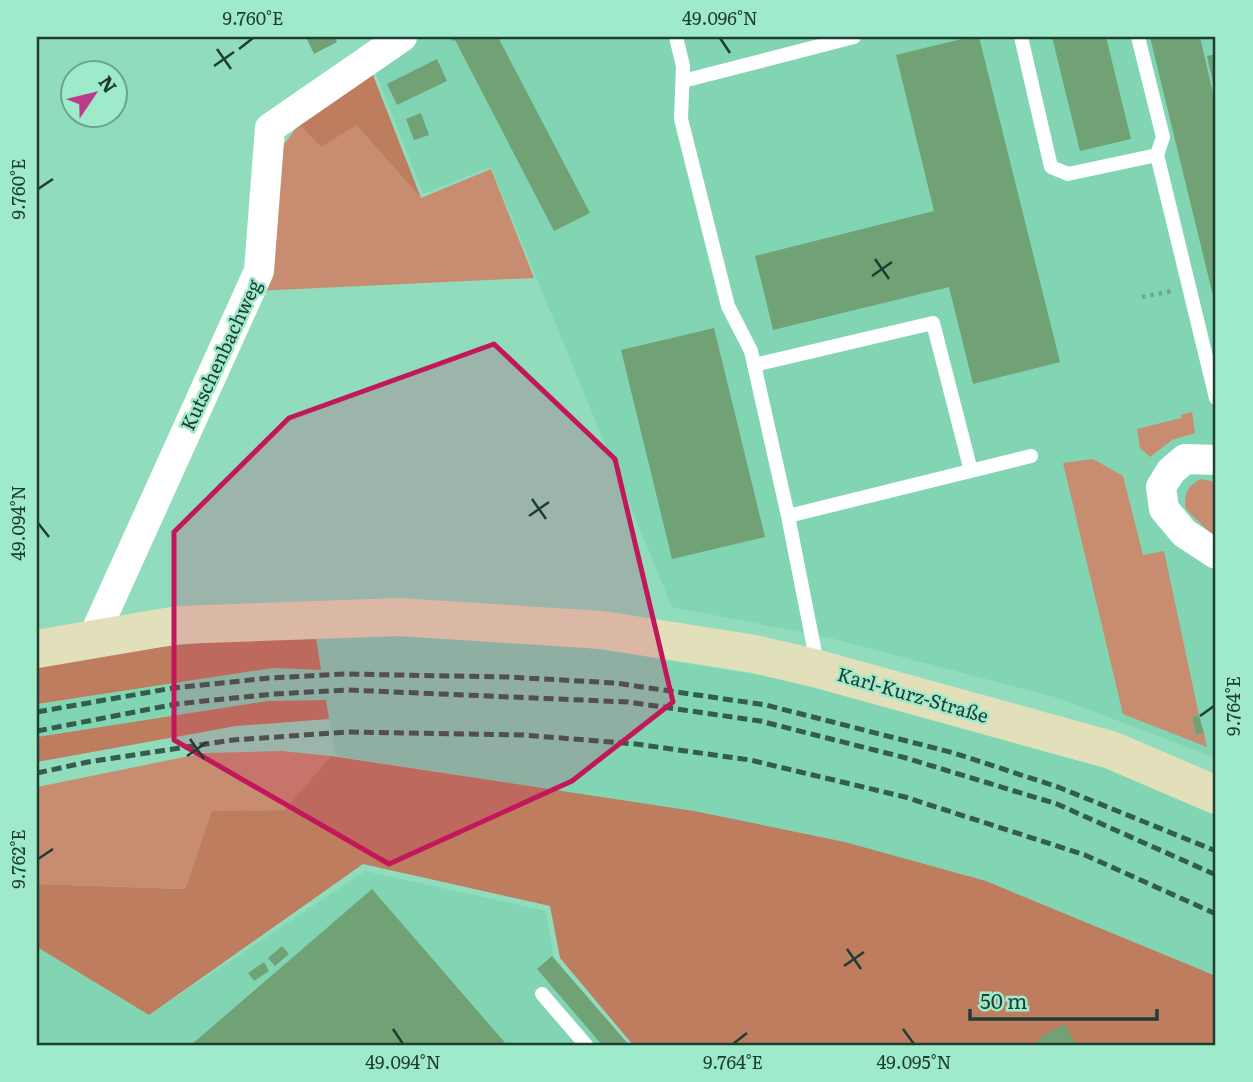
<svg xmlns="http://www.w3.org/2000/svg" width="1253" height="1082" font-family="Literata,serif">
  <style>
    .built { fill: #81d5b3 }
    .green { fill: #c88d70 }
    .forest { fill: #bd7d5e }
    .building { fill: #70a275 }
    .lines { fill: none; stroke-linecap: round; stroke-linejoin: round }
    .path { stroke: #6ca890; stroke-width: 4.5; stroke-dasharray: 3.5 5; stroke-linecap: butt }
    .lane { stroke: #fff; stroke-width: 14 }
    .street { stroke: #fff; stroke-width: 30 }
    .secondary { stroke: #e2e0ba; stroke-width: 38 }
    .rail { stroke: #355d4d; stroke-width: 5; stroke-dasharray: 10 5; stroke-linecap: butt }
    .marked { fill: #c2185b; fill-opacity: 0.2; stroke: #c2185b; stroke-width: 5; stroke-linejoin: round }
    .ticks { fill: none; stroke: #1f3e32; stroke-width: 2.5 }
    .labels { text-anchor: middle; stroke-width: 5; stroke-linejoin: round; paint-order: stroke }
    .street-label { font-size: 19px; fill: #1f3e32; stroke: #9eeacb }
    .neatline { fill: none; stroke: #1f3e32; stroke-width: 2.5 }
    .ticks-label { font-size: 18px; text-anchor: middle; fill: #1f3e32 }
  </style>
  <rect width="100%" height="100%" fill="#92dcbe"/>
  <path class="built" d="M 422,37 L 1216,37 L 1216,758 L 1058,698 L 830,638 L 672,607 L 491,167 L 423,194 L 374,68 Z
    M 315,631 L 571,645 L 783,679 L 1042,742 L 1216,811 L 1216,976 L 986,881 L 845,842 L 694,811 L 336,756 L 325,700 L 268,701 L 37,737 L 37,704 L 273,668 L 321,670 Z
    M 365,871 L 546,911 L 554,959 L 627,1045 L 37,1045 L 37,947 L 149,1015 Z"/>
  <path class="green" d="M 299,124 L 356,125 L 421,198 L 491,169 L 534,278 L 255,291 L 282,147 Z
    M 1192,412 L 1195,433 L 1172,440 L 1150,457 L 1140,448 L 1137,429 L 1181,418 L 1181,415 Z
    M 1093,459 L 1123,476 L 1143,555 L 1164,551 L 1199,715 L 1192,717 L 1196,735 L 1204,733 L 1207,747 L 1123,714 L 1063,463 Z
    M 1201,479 L 1216,482 L 1216,539 L 1186,509 C 1183,495 1188,485 1201,479 Z
    M 281,751 L 331,756 L 284,810 L 212,812 L 185,889 L 37,884 L 37,787 L 204,753 Z"/>
  <path class="forest" d="M 371,70 L 421,198 L 356,125 L 321,147 L 299,124 Z
    M 315,631 L 321,670 L 273,668 L 37,704 L 37,663 L 103,653 Z
    M 326,700 L 329,719 L 236,726 L 37,762 L 37,737 L 268,701 Z
    M 331,756 L 694,811 L 845,842 L 986,881 L 1216,976 L 1216,1045 L 633,1045 L 560,958 L 550,906 L 363,864 L 149,1015 L 37,947 L 37,884 L 185,889 L 212,811 L 284,810 Z"/>
  <path class="building" d="M 306,37 L 335,37 L 337,42 L 314,54 Z
    M 450,37 L 498,37 L 590,213 L 554,231 L 455,40 L 452,41 Z
    M 970,37 L 979,37 L 1060,362 L 973,384 L 949,287 L 773,330 L 755,256 L 934,211 L 896,55 Z
    M 1052,37 L 1106,37 L 1131,139 L 1080,151 Z
    M 1150,37 L 1200,37 L 1216,106 L 1216,308 Z
    M 1216,54 L 1216,93 L 1215,93 L 1207,56 Z
    M 437,59 L 447,81 L 397,105 L 387,84 Z
    M 421,113 L 429,135 L 414,140 L 406,119 Z
    M 714,328 L 765,537 L 672,559 L 621,350 Z
    M 1199,715 L 1204,733 L 1196,735 L 1192,717 Z
    M 372,889 L 507,1045 L 191,1045 Z
    M 282,946 L 289,954 L 275,966 L 268,958 Z
    M 552,956 L 629,1045 L 602,1045 L 537,969 Z
    M 264,962 L 269,971 L 254,981 L 248,973 Z
    M 1064,1024 L 1077,1045 L 1040,1045 L 1037,1040 Z"/>
  <g class="lines">
    <path class="path" d="M 1142,297 L 1172,291"/>
    <path class="lane" d="M 676,37 L 683,66 L 681,119 L 728,306 L 751,351 L 788,516
      M 1021,37 L 1051,167 L 1068,174 L 1157,155
      M 1138,37 L 1163,137 L 1157,155 L 1216,398
      M 683,81 L 854,37
      M 754,365 L 933,323 L 971,471
      M 818,668 L 788,516 L 1031,456
      M 542,994 L 586,1045"/>
    <path class="street" d="M 1216,460 L 1185,459 L 1171,471 L 1161,487 L 1164,509 L 1184,533 L 1216,554
      M 92,640 L 259,271 L 270,128 L 402,37"/>
    <path class="secondary" d="M 37,649 L 178,625 L 398,617 L 602,630 L 755,654 L 818,669 L 1111,750 L 1216,795"/>
    <path class="rail" d="M 37,712 L 173,688 L 270,678 L 344,674 L 508,677 L 615,683 L 766,705 L 954,753 L 1058,787 L 1216,851
      M 37,731 L 176,704 L 273,694 L 348,690 L 628,702 L 760,721 L 906,758 L 1057,804 L 1216,875
      M 37,773 L 88,762 L 233,740 L 348,732 L 523,735 L 636,744 L 750,760 L 905,797 L 1085,855 L 1216,914"/>
  </g>
  <path class="marked" d="M 494,344 L 615,459 L 673,702 L 572,781 L 389,864 L 174,740 L 174,532 L 289,418 Z"/>
  <path class="ticks" d="M 720,38 L 730,53M 217,49 L 231,69M 239,49 L 253,38M 214,66 L 234,52M 38,189 L 53,179M 875,259 L 889,279M 872,276 L 892,262M 532,499 L 546,519M 529,516 L 549,502M 38,523 L 49,537M 1200,716 L 1214,706M 190,739 L 204,759M 187,756 L 207,742M 38,859 L 53,849M 847,949 L 861,969M 844,966 L 864,952M 393,1029 L 403,1044M 903,1029 L 914,1044M 733,1044 L 747,1033"/>
  <g class="labels">
    <g class="street-label">
      <text transform="translate(221 355) rotate(-65)" y="7">Kutschenbachweg</text>
      <text transform="translate(913 695) rotate(16)" y="7">Karl-Kurz-Straße</text>
    </g>
  </g>
  <rect width="1253" height="1082" fill="none" stroke="#9eeacb" stroke-width="77"/>
  <g transform="translate(94 94) rotate(55)"><circle r="33" fill="#9eeacb" stroke="#6ba58e" stroke-width="2"/>
  <path d="M0-5L12 26L0 18L-12 26Z" fill="#ba3b89"/>
  <text y="-10" font-size="19" font-weight="bold" text-anchor="middle" fill="#1f3e32">N</text>
  </g>
  <path d="M970 1009v10h187v-10" fill="none" stroke="#1f3e32" stroke-width="3.5"/>
  <text x="980" y="1009" font-size="21" fill="#1f3e32" stroke="#9eeacb" stroke-width="5" paint-order="stroke">50 m</text>
  <rect x="38" y="38" width="1176" height="1006" class="neatline"/>
  <g class="ticks-label">
    <text x="253" y="25">9.760°E</text>
    <text x="720" y="25">49.096°N</text>
    <text transform="translate(19 189) rotate(-90)" y="6">9.760°E</text>
    <text transform="translate(19 523) rotate(-90)" y="6">49.094°N</text>
    <text transform="translate(1234 706) rotate(-90)" y="6">9.764°E</text>
    <text transform="translate(19 859) rotate(-90)" y="6">9.762°E</text>
    <text x="403" y="1069">49.094°N</text>
    <text x="733" y="1069">9.764°E</text>
    <text x="914" y="1069">49.095°N</text>
  </g>
</svg>
